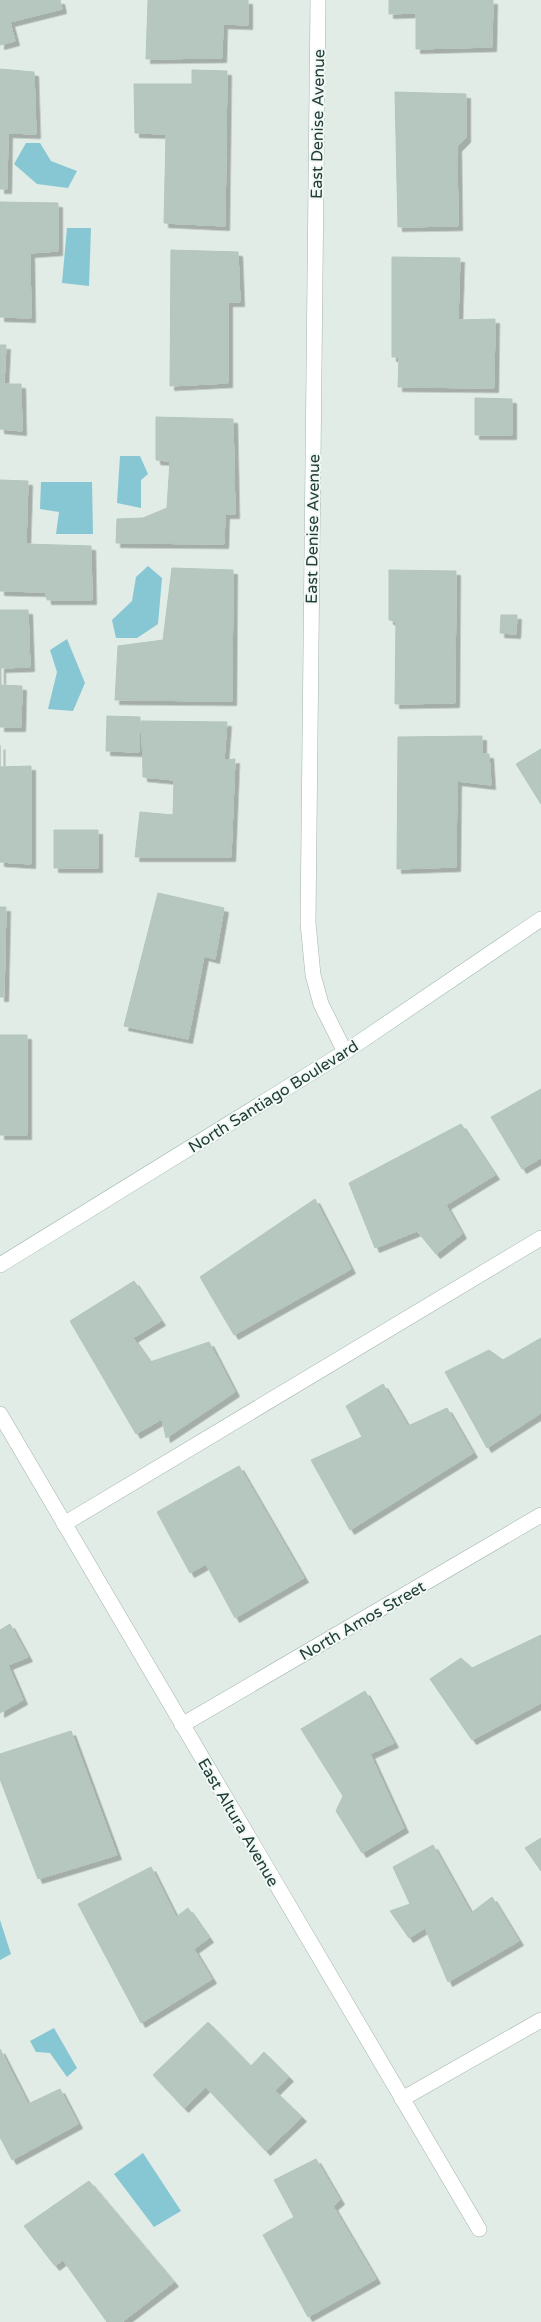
<svg xmlns="http://www.w3.org/2000/svg" width="541" height="2322" font-family="'Varela Round',sans-serif">
  <style>
    .water { fill: #86c7d3 }
    .building { fill: #b6c7c0; stroke: #b3c6be; filter: url(#shadow) }
    .lines { fill: none; stroke-linecap: round; stroke-linejoin: round }
    .lane-casing { stroke: #a3b4ae; stroke-width: 16 }
    .street-casing { stroke: #a3b4ae; stroke-width: 16 }
    .secondary-casing { stroke: #9eb8af; stroke-width: 16 }
    .lane { stroke: #fff; stroke-width: 15 }
    .street { stroke: #fff; stroke-width: 15 }
    .secondary { stroke: #fff; stroke-width: 15 }
    .labels { text-anchor: middle; stroke-width: 4; stroke-linejoin: round; paint-order: stroke }
    .street-label { font-size: 16px; fill: #203d36; stroke: #f1f8f5 }
  </style>
  <defs>
    <filter id="shadow"><feDropShadow dx="4.5" dy="4.5" stdDeviation="0" flood-color="#0004"/></filter>
  </defs>
  <rect width="100%" height="100%" fill="#e1ece7"/>
  <path class="water" d="M 26,143 L 40,143 L 51,161 L 77,171 L 68,188 L 37,184 L 14,164 Z
    M 67,228 L 91,228 L 89,286 L 62,283 Z
    M 120,456 L 140,456 L 148,474 L 141,480 L 141,508 L 117,503 Z
    M 41,482 L 92,482 L 93,534 L 56,534 L 59,512 L 40,509 Z
    M 148,566 L 162,578 L 158,624 L 137,638 L 116,638 L 112,620 L 132,601 L 136,577 Z
    M 67,639 L 85,683 L 73,711 L 48,709 L 57,672 L 50,650 Z
    M 0,1920 L 11,1954 L 0,1960 Z
    M 54,2028 L 77,2068 L 67,2077 L 50,2053 L 36,2052 L 30,2041 Z
    M 143,2153 L 181,2211 L 154,2227 L 114,2174 Z"/>
  <path class="building" d="M 0,0 L 60,0 L 62,9 L 10,22 L 15,41 L 0,45 Z
    M 148,0 L 248,0 L 248,25 L 223,24 L 222,58 L 146,59 Z
    M 389,0 L 493,0 L 492,47 L 416,49 L 416,13 L 389,14 Z
    M 0,69 L 34,72 L 36,134 L 8,133 L 7,189 L 0,189 Z
    M 192,70 L 227,71 L 225,226 L 164,223 L 166,134 L 135,133 L 134,84 L 192,84 Z
    M 395,92 L 466,94 L 466,138 L 457,147 L 458,226 L 398,227 Z
    M 0,202 L 58,203 L 58,251 L 30,253 L 31,318 L 0,317 Z
    M 171,250 L 238,252 L 240,302 L 228,302 L 228,383 L 170,386 Z
    M 392,257 L 460,258 L 458,320 L 495,319 L 494,388 L 398,387 L 399,357 L 392,357 Z
    M 0,345 L 6,345 L 4,384 L 21,384 L 22,431 L 0,429 Z
    M 475,398 L 512,399 L 512,435 L 475,435 Z
    M 156,417 L 233,419 L 235,514 L 225,514 L 224,544 L 116,543 L 117,519 L 143,518 L 167,508 L 170,461 L 156,460 Z
    M 0,480 L 28,481 L 26,544 L 91,546 L 92,600 L 47,600 L 46,592 L 0,591 Z
    M 172,568 L 233,570 L 232,701 L 115,700 L 118,646 L 163,640 Z
    M 389,570 L 456,571 L 455,703 L 395,704 L 396,621 L 389,620 Z
    M 0,610 L 28,610 L 30,667 L 1,668 L 1,685 L 22,686 L 21,727 L 0,727 Z
    M 501,615 L 517,615 L 516,634 L 500,633 Z
    M 107,716 L 140,717 L 139,752 L 106,751 Z
    M 142,721 L 227,722 L 224,760 L 235,759 L 231,857 L 135,857 L 140,812 L 173,815 L 174,780 L 143,777 Z
    M 482,736 L 482,754 L 489,754 L 491,785 L 457,781 L 456,867 L 397,869 L 398,737 Z
    M 0,745 L 0,767 L 31,766 L 31,864 L 0,862 Z
    M 541,749 L 541,804 L 516,764 Z
    M 54,830 L 98,830 L 98,868 L 54,868 Z
    M 158,893 L 224,908 L 215,959 L 204,956 L 188,1039 L 124,1026 Z
    M 0,907 L 6,907 L 4,997 L 0,997 Z
    M 0,1035 L 27,1035 L 27,1135 L 0,1135 Z
    M 541,1089 L 541,1158 L 522,1169 L 491,1117 Z
    M 461,1124 L 495,1175 L 446,1205 L 462,1234 L 436,1254 L 417,1231 L 375,1248 L 349,1183 Z
    M 315,1199 L 351,1269 L 234,1335 L 200,1277 Z
    M 134,1281 L 161,1321 L 133,1338 L 150,1362 L 209,1342 L 235,1392 L 166,1438 L 162,1419 L 136,1434 L 70,1321 Z
    M 541,1338 L 541,1413 L 487,1448 L 445,1372 L 489,1350 L 503,1360 Z
    M 383,1384 L 408,1426 L 447,1408 L 473,1453 L 350,1530 L 311,1460 L 362,1437 L 346,1406 Z
    M 239,1466 L 304,1578 L 235,1618 L 206,1564 L 190,1573 L 157,1512 Z
    M 10,1624 L 28,1657 L 8,1665 L 23,1700 L 0,1713 L 0,1630 Z
    M 541,1635 L 541,1703 L 472,1740 L 430,1679 L 461,1658 L 472,1668 Z
    M 365,1691 L 394,1743 L 370,1754 L 404,1828 L 362,1853 L 336,1811 L 343,1796 L 301,1729 Z
    M 71,1731 L 117,1855 L 38,1879 L 0,1779 L 0,1754 Z
    M 541,1838 L 541,1871 L 525,1848 Z
    M 433,1845 L 471,1913 L 492,1897 L 519,1941 L 448,1982 L 425,1928 L 409,1938 L 390,1911 L 410,1904 L 393,1867 Z
    M 151,1867 L 176,1917 L 188,1908 L 209,1938 L 194,1949 L 212,1979 L 141,2023 L 78,1904 Z
    M 208,2022 L 251,2066 L 264,2052 L 289,2077 L 275,2091 L 302,2117 L 266,2151 L 206,2087 L 184,2108 L 153,2075 Z
    M 0,2049 L 28,2104 L 60,2089 L 78,2124 L 12,2160 L 0,2137 Z
    M 316,2159 L 340,2200 L 333,2206 L 376,2279 L 308,2317 L 263,2235 L 294,2217 L 274,2180 Z
    M 89,2181 L 174,2282 L 122,2322 L 107,2322 L 63,2260 L 55,2266 L 24,2226 Z"/>
  <g class="lines">
    <g class="lane-casing">
      <path id="lane" d="M 64,1524 L 541,1238"/>
    </g>
    <g class="street-casing">
      <path id="street" d="M 318,0 L 308,923 L 313,975 L 321,1004 L 345,1052
        M 0,1414 L 479,2229
        M 182,1725 L 541,1515
        M 402,2099 L 541,2020"/>
    </g>
    <g class="secondary-casing">
      <path id="secondary" d="M 0,1265 L 345,1052 L 541,919"/>
    </g>
    <use href="#lane" class="lane"/>
    <use href="#street" class="street"/>
    <use href="#secondary" class="secondary"/>
  </g>
  <g class="labels">
    <g class="street-label">
      <text transform="translate(317 124) rotate(-89)" y="6">East Denise Avenue</text>
      <text transform="translate(312 529) rotate(-89)" y="6">East Denise Avenue</text>
      <text transform="translate(273 1096) rotate(-32)" y="6">North Santiago Boulevard</text>
      <text transform="translate(362 1620) rotate(-30)" y="6">North Amos Street</text>
      <text transform="translate(239 1822) rotate(60)" y="6">East Altura Avenue</text>
    </g>
  </g>
</svg>
